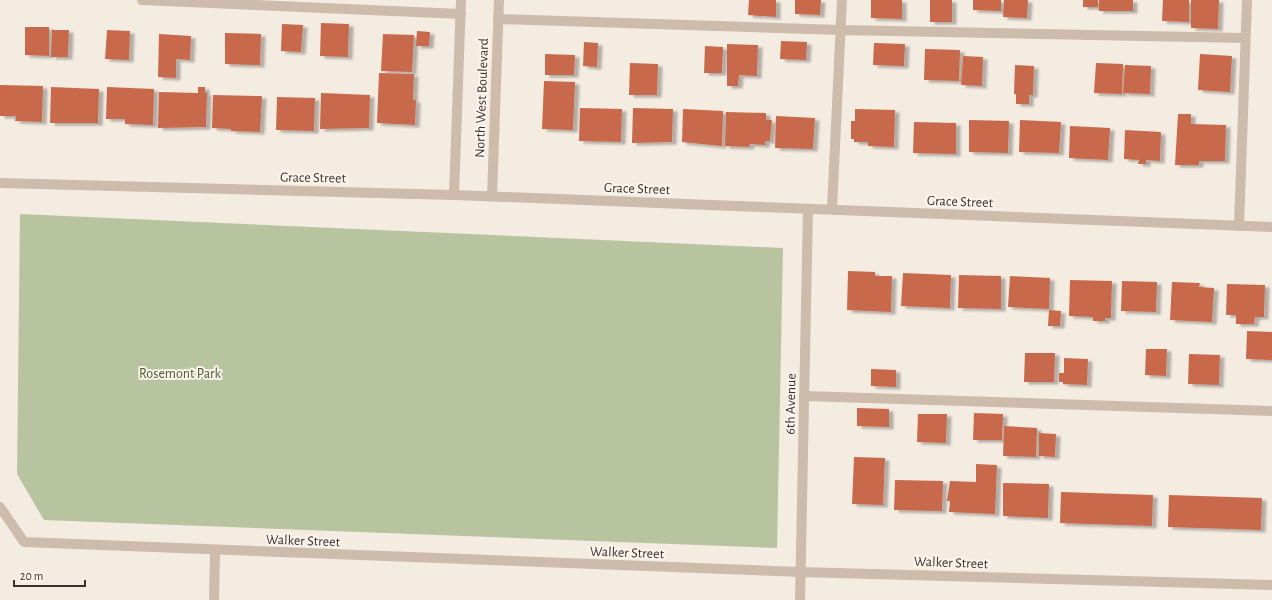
<svg xmlns="http://www.w3.org/2000/svg" width="1272" height="600" font-family="'Alegreya Sans',sans-serif">
  <style>
    .green { fill: #b8c4a0 }
    .building { fill: #c8694b; filter: url(#shadow) }
    .lines { fill: none; stroke-linecap: round; stroke-linejoin: round }
    .service { stroke: #cdbbac; stroke-width: 10 }
    .minor { stroke: #cdbbac; stroke-width: 10 }
    .labels { text-anchor: middle; stroke-width: 4; stroke-linejoin: round; paint-order: stroke }
    .street-label { font-size: 14px; fill: #3b302b; stroke: #fbf5ee }
    .park-label { font-size: 14px; fill: #4a5a2e; stroke: #fbf5ee }
  </style>
  <defs>
    <filter id="shadow"><feDropShadow dx="4.5" dy="2.5" stdDeviation="1" flood-color="#0004"/></filter>
  </defs>
  <rect width="100%" height="100%" fill="#f4ebe1"/>
  <path class="green" d="M 20,214 L 783,248 L 777,548 L 44,520 L 17,474 Z"/>
  <path class="building" d="M 749,0 L 776,0 L 776,17 L 748,15 Z
    M 795,0 L 821,0 L 820,15 L 795,14 Z
    M 871,0 L 902,0 L 902,19 L 871,18 Z
    M 930,0 L 952,0 L 952,22 L 930,22 Z
    M 973,0 L 1001,0 L 1001,11 L 973,10 Z
    M 1004,0 L 1028,0 L 1027,18 L 1003,17 Z
    M 1083,0 L 1098,0 L 1098,7 L 1083,7 Z
    M 1099,0 L 1133,0 L 1133,11 L 1099,11 Z
    M 1163,0 L 1189,0 L 1189,22 L 1162,21 Z
    M 1191,0 L 1219,0 L 1218,29 L 1191,28 Z
    M 321,23 L 349,24 L 348,57 L 320,56 Z
    M 282,24 L 303,25 L 301,52 L 281,51 Z
    M 25,27 L 49,27 L 49,56 L 25,55 Z
    M 52,30 L 69,30 L 68,57 L 51,57 Z
    M 107,30 L 130,31 L 129,60 L 105,59 Z
    M 417,31 L 430,32 L 429,46 L 416,46 Z
    M 225,33 L 261,34 L 260,65 L 225,64 Z
    M 159,34 L 191,36 L 190,60 L 176,59 L 176,78 L 158,77 Z
    M 383,34 L 414,35 L 412,72 L 381,71 Z
    M 781,41 L 807,42 L 806,60 L 780,59 Z
    M 584,42 L 598,43 L 597,67 L 583,66 Z
    M 874,43 L 905,44 L 904,66 L 873,65 Z
    M 727,44 L 758,45 L 757,76 L 739,75 L 738,86 L 727,86 Z
    M 705,46 L 723,47 L 722,73 L 704,73 Z
    M 925,49 L 960,50 L 959,81 L 924,80 Z
    M 545,54 L 575,55 L 574,75 L 545,75 Z
    M 1200,54 L 1232,56 L 1230,92 L 1198,90 Z
    M 963,56 L 983,57 L 982,86 L 961,85 Z
    M 630,63 L 658,64 L 657,95 L 629,95 Z
    M 1096,63 L 1123,64 L 1122,94 L 1094,93 Z
    M 1015,65 L 1034,66 L 1033,95 L 1029,95 L 1029,104 L 1016,104 L 1016,94 L 1014,94 Z
    M 1125,65 L 1151,66 L 1150,94 L 1123,93 Z
    M 379,73 L 414,74 L 413,100 L 416,100 L 415,125 L 377,123 Z
    M 544,81 L 575,82 L 573,130 L 542,129 Z
    M 0,85 L 43,86 L 42,122 L 15,121 L 16,116 L 0,116 Z
    M 51,87 L 99,89 L 98,123 L 50,123 Z
    M 107,87 L 154,89 L 153,125 L 125,124 L 125,119 L 106,119 Z
    M 198,87 L 205,87 L 205,93 L 207,93 L 206,127 L 158,128 L 159,92 L 198,93 Z
    M 321,93 L 370,95 L 369,128 L 320,129 Z
    M 213,95 L 262,96 L 260,132 L 231,131 L 231,129 L 212,128 Z
    M 277,97 L 315,98 L 314,131 L 276,130 Z
    M 580,108 L 622,109 L 621,142 L 579,141 Z
    M 633,108 L 673,109 L 672,142 L 632,143 Z
    M 683,109 L 723,111 L 722,146 L 682,142 Z
    M 855,109 L 895,110 L 894,147 L 868,146 L 868,142 L 854,142 L 854,139 L 851,139 L 851,121 L 855,121 Z
    M 726,112 L 766,113 L 766,120 L 772,120 L 770,141 L 765,141 L 765,145 L 750,144 L 749,147 L 725,146 Z
    M 1178,114 L 1191,114 L 1191,124 L 1226,125 L 1225,161 L 1199,161 L 1199,165 L 1175,165 Z
    M 776,116 L 815,118 L 813,149 L 775,148 Z
    M 969,120 L 1009,121 L 1008,153 L 969,152 Z
    M 1020,120 L 1061,122 L 1059,153 L 1019,152 Z
    M 914,122 L 956,123 L 956,154 L 913,153 Z
    M 1070,126 L 1110,128 L 1108,160 L 1069,158 Z
    M 1125,130 L 1161,132 L 1160,161 L 1146,160 L 1146,164 L 1138,164 L 1139,160 L 1124,159 Z
    M 848,271 L 875,272 L 875,276 L 892,276 L 891,312 L 847,310 Z
    M 903,273 L 951,275 L 950,308 L 901,306 Z
    M 959,275 L 1001,276 L 1001,309 L 958,308 Z
    M 1010,276 L 1050,278 L 1049,309 L 1008,307 Z
    M 1070,280 L 1112,281 L 1111,318 L 1105,318 L 1105,321 L 1093,321 L 1093,317 L 1069,316 Z
    M 1122,281 L 1157,282 L 1156,312 L 1121,311 Z
    M 1172,282 L 1200,283 L 1199,287 L 1214,288 L 1212,322 L 1170,320 Z
    M 1227,284 L 1265,285 L 1264,317 L 1255,317 L 1254,324 L 1236,324 L 1236,315 L 1226,315 Z
    M 1049,310 L 1061,311 L 1060,326 L 1048,326 Z
    M 1247,331 L 1272,332 L 1272,360 L 1246,359 Z
    M 1146,349 L 1167,349 L 1166,376 L 1145,375 Z
    M 1025,353 L 1055,353 L 1054,382 L 1024,382 Z
    M 1189,354 L 1220,355 L 1219,385 L 1188,384 Z
    M 1064,358 L 1088,359 L 1087,385 L 1063,384 L 1063,382 L 1059,382 L 1059,373 L 1064,373 Z
    M 871,369 L 896,370 L 896,387 L 871,386 Z
    M 857,408 L 889,409 L 889,427 L 857,426 Z
    M 974,413 L 1003,414 L 1002,440 L 973,440 Z
    M 918,414 L 947,414 L 946,443 L 917,442 Z
    M 1004,426 L 1037,428 L 1036,457 L 1003,456 Z
    M 1039,433 L 1056,434 L 1055,457 L 1039,456 Z
    M 854,457 L 885,458 L 883,505 L 852,504 Z
    M 976,464 L 997,465 L 995,514 L 949,512 L 950,501 L 947,501 L 950,481 L 976,482 Z
    M 895,480 L 943,481 L 942,511 L 894,510 Z
    M 1003,483 L 1049,484 L 1048,518 L 1003,516 Z
    M 1061,492 L 1153,495 L 1152,526 L 1060,523 Z
    M 1169,495 L 1262,498 L 1261,530 L 1168,527 Z"/>
  <g class="lines">
    <path class="service" d="M 142,0 L 461,14
      M 498,19 L 841,30 L 1245,38
      M 832,209 L 842,0
      M 1239,226 L 1247,0
      M 804,396 L 1272,411
      M 214,600 L 215,551"/>
    <path class="minor" d="M 0,183 L 454,195 L 1272,227
      M 454,195 L 461,0
      M 492,196 L 499,0
      M 0,507 L 24,542 L 800,572 L 1272,585
      M 800,600 L 808,209"/>
  </g>
  <g class="labels">
    <g class="street-label">
      <text transform="translate(481 98) rotate(-88)" y="5">North West Boulevard</text>
      <text transform="translate(313 177) rotate(1)" y="5">Grace Street</text>
      <text transform="translate(637 188) rotate(2)" y="5">Grace Street</text>
      <text transform="translate(960 201) rotate(2)" y="5">Grace Street</text>
      <text transform="translate(790 404) rotate(-89)" y="5">6th Avenue</text>
      <text transform="translate(303 540) rotate(2)" y="5">Walker Street</text>
      <text transform="translate(627 552) rotate(2)" y="5">Walker Street</text>
      <text transform="translate(951 562) rotate(2)" y="5">Walker Street</text>
    </g>
    <g class="park-label">
      <text x="180" y="378">Rosemont Park</text>
    </g>
  </g>
  <path d="M14 580v6h71v-6" fill="none" stroke="#3b302b" stroke-width="2"/>
  <text x="20" y="580" font-size="12" fill="#3b302b" stroke="#fbf5ee" stroke-width="3" paint-order="stroke">20 m</text>
</svg>
